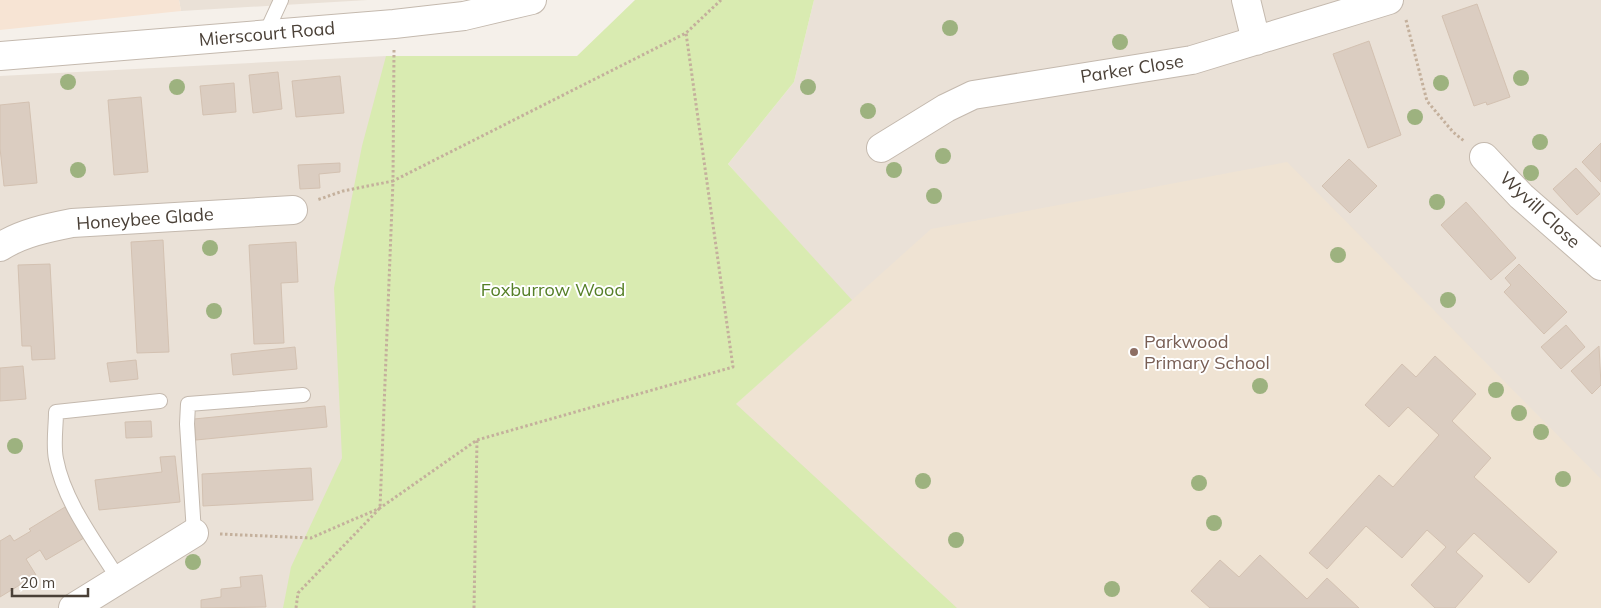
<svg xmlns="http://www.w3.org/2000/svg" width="1601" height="608" font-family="Mulish,sans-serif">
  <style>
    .residential { fill: #eae1d7 }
    .commercial { fill: #f7e4d4 }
    .education { fill: #efe3d3 }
    .green { fill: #d9ebb1 }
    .building { fill: #dbcdc1; stroke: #d3c1b1 }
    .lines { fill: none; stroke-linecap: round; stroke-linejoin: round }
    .service-casing { stroke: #c4b9ae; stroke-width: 16 }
    .minor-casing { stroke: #c4b9ae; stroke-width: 30 }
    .tertiary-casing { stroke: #c4b9ae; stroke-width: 30 }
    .path { stroke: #c4b09c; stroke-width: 3; stroke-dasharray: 2.5 2.5; stroke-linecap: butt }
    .service { stroke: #fff; stroke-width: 14 }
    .minor { stroke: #fff; stroke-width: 28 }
    .tertiary { stroke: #fff; stroke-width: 28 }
    .tree { fill: #9db27f }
    .education-dot { fill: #8d6e63; stroke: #fff; stroke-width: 2 }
    .labels { text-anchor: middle; stroke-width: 4; stroke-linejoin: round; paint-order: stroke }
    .street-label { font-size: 18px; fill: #4a4037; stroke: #fff }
    .park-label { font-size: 18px; fill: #557f27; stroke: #fff }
    .education-label { font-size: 18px; fill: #785e54; stroke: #fff; text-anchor: start }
  </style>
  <rect width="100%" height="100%" fill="#f5f0ea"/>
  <path class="residential" d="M 179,0 L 368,0 L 181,11 Z
    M 814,0 L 1601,0 L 1601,608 L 0,608 L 0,76 L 386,56 L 736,404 L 851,300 L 728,164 L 794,82 Z"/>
  <path class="commercial" d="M 0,0 L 179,0 L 181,11 L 0,30 Z"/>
  <path class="education" d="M 1287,162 L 1601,479 L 1601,608 L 957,608 L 736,404 L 931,229 Z"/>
  <path class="green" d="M 635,0 L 814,0 L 794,82 L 728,164 L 852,300 L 736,404 L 957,608 L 283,608 L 291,567 L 342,458 L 334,288 L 362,146 L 386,56 L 577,56 Z"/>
  <path class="building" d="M 1477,4 L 1510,97 L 1487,105 L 1486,102 L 1474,106 L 1442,16 Z
    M 1369,41 L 1401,135 L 1368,148 L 1333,54 Z
    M 278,72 L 282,109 L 253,113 L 249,75 Z
    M 340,76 L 344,113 L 296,117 L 292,81 Z
    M 234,83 L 236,112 L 203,115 L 200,86 Z
    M 141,97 L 148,172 L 114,175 L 108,100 Z
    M 29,102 L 37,183 L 4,186 L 0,148 L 0,105 Z
    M 1601,143 L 1601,182 L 1582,162 Z
    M 1349,159 L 1377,186 L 1350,213 L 1322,186 Z
    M 340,163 L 340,172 L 319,174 L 320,188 L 300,189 L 298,165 Z
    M 1576,168 L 1600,194 L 1577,215 L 1553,189 Z
    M 1466,202 L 1516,258 L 1491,280 L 1441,225 Z
    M 163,240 L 169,352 L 137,353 L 131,242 Z
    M 296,242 L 298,282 L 281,283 L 284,343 L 254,344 L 249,245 Z
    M 50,264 L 55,359 L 32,360 L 31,346 L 22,346 L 18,265 Z
    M 1519,264 L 1567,312 L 1544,334 L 1504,292 L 1511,285 L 1505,278 Z
    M 1566,325 L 1585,347 L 1561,369 L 1541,347 Z
    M 1599,346 L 1601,385 L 1592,394 L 1571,371 Z
    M 295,347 L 297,369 L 233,375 L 231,354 Z
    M 1435,356 L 1476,394 L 1452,421 L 1491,458 L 1474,477 L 1557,552 L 1529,583 L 1474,533 L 1456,552 L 1483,576 L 1455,608 L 1435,608 L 1411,585 L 1446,547 L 1427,530 L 1402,558 L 1366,526 L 1327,569 L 1309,553 L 1379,475 L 1393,487 L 1439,435 L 1408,407 L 1389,427 L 1365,405 L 1402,364 L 1416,377 Z
    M 136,360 L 138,379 L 110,382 L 107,363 Z
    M 23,366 L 26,399 L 0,401 L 0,368 Z
    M 325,406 L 327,427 L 196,440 L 194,419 Z
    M 151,421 L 152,437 L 126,438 L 125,422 Z
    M 175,456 L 180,502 L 99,510 L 95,480 L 162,472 L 160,457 Z
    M 311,468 L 313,500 L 203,506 L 202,474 Z
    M 65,507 L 84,538 L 46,560 L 40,550 L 26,559 L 36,575 L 0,597 L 0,541 L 10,535 L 14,541 L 31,531 L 29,529 Z
    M 1260,555 L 1307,599 L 1327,578 L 1359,608 L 1210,608 L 1191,591 L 1220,560 L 1239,577 Z
    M 262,575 L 266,607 L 201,608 L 201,600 L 221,597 L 221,589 L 241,587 L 240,577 Z"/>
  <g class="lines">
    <g class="service-casing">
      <path id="service" d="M 273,34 L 270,24 L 281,0
        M 194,533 L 187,424 L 188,404 L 303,395
        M 119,580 C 96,543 64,502 56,459 C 53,444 56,427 56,412 L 160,401"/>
    </g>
    <g class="minor-casing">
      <path id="minor" d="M 1246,0 L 1256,41
        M 881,148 L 946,108 L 973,95 L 1192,60 L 1389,0
        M 1484,157 L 1521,196 L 1601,266
        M 0,247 C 22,233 47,228 72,223 L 293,210
        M 73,608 L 194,533"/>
    </g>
    <g class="tertiary-casing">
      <path id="tertiary" d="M 0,56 L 394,24 L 464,16 L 532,0"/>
    </g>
    <path class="path" d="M 1406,20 L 1427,101 L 1453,132 L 1464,141
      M 394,50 L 393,181 L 686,33 L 721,0
      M 220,534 L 311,538 L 380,508 L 477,440 L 733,367 L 686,33
      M 296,608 L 298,593 L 380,508 L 393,181 L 343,191 L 317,200
      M 474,608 L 477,440"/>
    <use href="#service" class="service"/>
    <use href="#minor" class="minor"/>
    <use href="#tertiary" class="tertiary"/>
  </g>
  <g class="tree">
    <circle cx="950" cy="28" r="8"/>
    <circle cx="1120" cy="42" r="8"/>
    <circle cx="1521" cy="78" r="8"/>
    <circle cx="68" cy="82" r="8"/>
    <circle cx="1441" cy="83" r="8"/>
    <circle cx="177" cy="87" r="8"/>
    <circle cx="808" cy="87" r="8"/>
    <circle cx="868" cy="111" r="8"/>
    <circle cx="1415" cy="117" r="8"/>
    <circle cx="1540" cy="142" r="8"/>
    <circle cx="943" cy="156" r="8"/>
    <circle cx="78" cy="170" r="8"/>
    <circle cx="894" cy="170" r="8"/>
    <circle cx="1531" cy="173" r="8"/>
    <circle cx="934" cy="196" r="8"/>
    <circle cx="1437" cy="202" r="8"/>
    <circle cx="210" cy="248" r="8"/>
    <circle cx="1338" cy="255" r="8"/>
    <circle cx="1448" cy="300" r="8"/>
    <circle cx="214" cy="311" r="8"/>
    <circle cx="1260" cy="386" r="8"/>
    <circle cx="1496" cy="390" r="8"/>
    <circle cx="1519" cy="413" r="8"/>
    <circle cx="1541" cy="432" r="8"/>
    <circle cx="15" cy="446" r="8"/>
    <circle cx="1563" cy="479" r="8"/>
    <circle cx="923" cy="481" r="8"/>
    <circle cx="1199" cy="483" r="8"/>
    <circle cx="1214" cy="523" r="8"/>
    <circle cx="956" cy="540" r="8"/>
    <circle cx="193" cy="562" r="8"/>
    <circle cx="1112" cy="589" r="8"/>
  </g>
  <circle class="education-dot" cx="1134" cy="352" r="5"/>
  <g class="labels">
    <g class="street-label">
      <text transform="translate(267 34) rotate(-5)" y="6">Mierscourt Road</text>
      <text transform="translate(1132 69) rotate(-9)" y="6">Parker Close</text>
      <text transform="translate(1540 210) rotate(43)" y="6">Wyvill Close</text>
      <text transform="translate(145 219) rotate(-4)" y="6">Honeybee Glade</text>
    </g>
    <g class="park-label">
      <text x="553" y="296">Foxburrow Wood</text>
    </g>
    <g class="education-label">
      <text x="1144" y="348">Parkwood<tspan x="1144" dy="21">Primary School</tspan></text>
    </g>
  </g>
  <path d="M12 588v8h76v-8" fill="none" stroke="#4a4037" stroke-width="2.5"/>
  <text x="20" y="588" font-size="15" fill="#4a4037" stroke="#ffffff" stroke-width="4" paint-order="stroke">20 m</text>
</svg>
